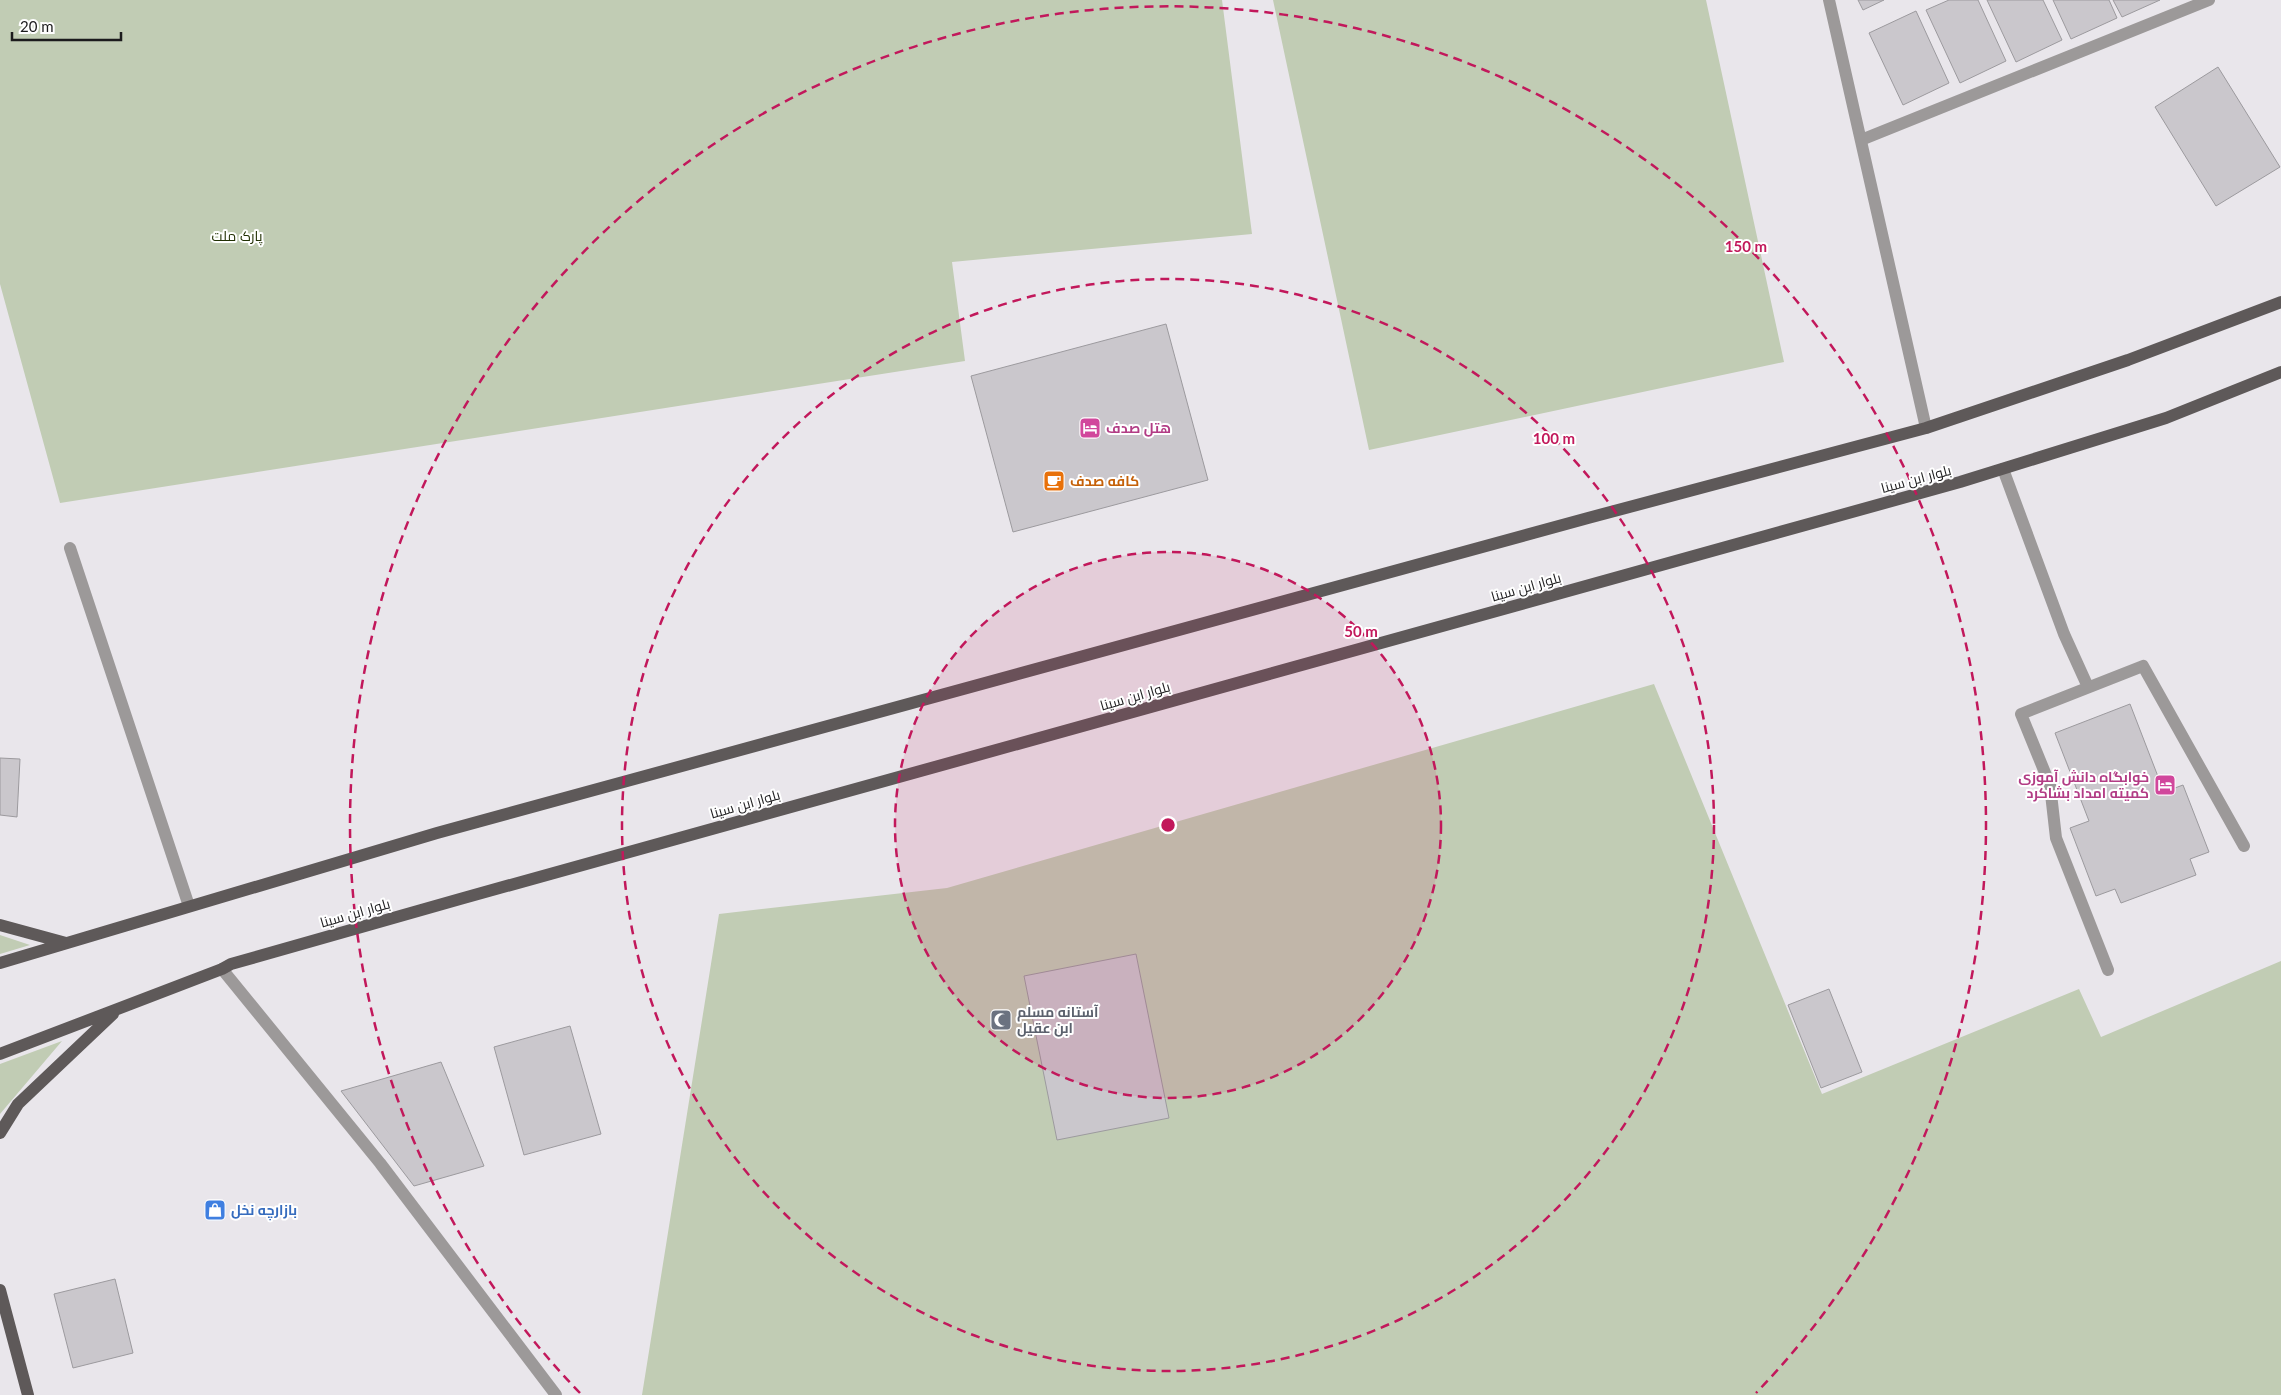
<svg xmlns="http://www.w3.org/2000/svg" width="2281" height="1395" font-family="Lato,Cairo,sans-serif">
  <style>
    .green { fill: #c1ccb4 }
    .building { fill: #cac7cc; stroke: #9c9a9e }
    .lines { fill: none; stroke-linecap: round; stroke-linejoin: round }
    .minor { stroke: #9c9999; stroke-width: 12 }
    .major { stroke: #5e5959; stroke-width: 12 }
    .ring { fill: none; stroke: #c2185b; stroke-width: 2.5; stroke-dasharray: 9 6 }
    .labels { text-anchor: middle; stroke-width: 4; stroke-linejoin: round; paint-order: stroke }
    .park-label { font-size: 14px; fill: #202f02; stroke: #fff }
    .hotel-label { font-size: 14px; font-weight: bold; fill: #b23c85; stroke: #fff; text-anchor: start }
    .street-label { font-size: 14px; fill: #1c1b1d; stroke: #fff }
    .food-label { font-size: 14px; font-weight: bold; fill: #c56008; stroke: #fff; text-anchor: start }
    .worship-label { font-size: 14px; font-weight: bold; fill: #5b616d; stroke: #fff; text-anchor: start }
    .shop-label { font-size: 14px; font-weight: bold; fill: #366cbe; stroke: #fff; text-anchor: start }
    .centre { fill: #c2185b; stroke: #fff; stroke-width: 2.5 }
    .ring-label { font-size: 15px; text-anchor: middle; font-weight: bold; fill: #c2185b; stroke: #fff; stroke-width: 4; stroke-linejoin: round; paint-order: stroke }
  </style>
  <rect width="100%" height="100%" fill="#e9e6eb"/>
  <path class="green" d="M 0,0 L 1222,0 L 1252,234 L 952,262 L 965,361 L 60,503 L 0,284 Z
    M 1273,0 L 1706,0 L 1784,362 L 1369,450 Z
    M 1654,684 L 1822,1094 L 2079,989 L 2101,1037 L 2281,961 L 2281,1395 L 642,1395 L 719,914 L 947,888 Z
    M 0,935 L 30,945 L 0,954 Z
    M 62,1041 L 0,1114 L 0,1064 Z"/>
  <path class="building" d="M 1858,0 L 1884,0 L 1863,10 Z
    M 1949,0 L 1978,0 L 2006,61 L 1960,83 L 1926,10 Z
    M 1987,0 L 2043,0 L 2062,40 L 2016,62 Z
    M 2053,0 L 2109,0 L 2117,18 L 2071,39 Z
    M 2113,0 L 2160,0 L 2122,17 Z
    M 1916,11 L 1949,83 L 1903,105 L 1869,33 Z
    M 2218,67 L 2280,167 L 2216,206 L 2155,107 Z
    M 1166,324 L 1208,480 L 1013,532 L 971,376 Z
    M 2130,704 L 2164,792 L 2183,785 L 2209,852 L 2190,859 L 2196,875 L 2121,903 L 2115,889 L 2096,896 L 2070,828 L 2089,821 L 2055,733 Z
    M 0,758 L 20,759 L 17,817 L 0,815 Z
    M 1136,954 L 1169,1118 L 1057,1140 L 1024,976 Z
    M 1829,989 L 1862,1072 L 1821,1088 L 1788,1005 Z
    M 570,1026 L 601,1134 L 524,1155 L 494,1047 Z
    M 441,1062 L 484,1166 L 414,1186 L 341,1091 Z
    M 115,1279 L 133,1353 L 73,1368 L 54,1294 Z"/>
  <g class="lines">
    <path class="minor" d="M 1829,0 L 1926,428
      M 1861,140 L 2209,0
      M 2003,469 L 2064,634 L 2088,687
      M 70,548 L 189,906
      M 222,969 L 380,1163 L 556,1395
      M 2108,970 L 2056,838 L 2050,785 L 2021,714 L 2143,666 L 2244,846"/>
    <path class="major" d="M 0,925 L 66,943
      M 0,963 L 437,833 L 1588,518 L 1926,428 L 2128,360 L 2281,302
      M 0,1054 L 222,969 L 231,964 L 460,899 L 1960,482 L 2166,418 L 2281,372
      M 0,1133 L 18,1104 L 113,1014
      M 0,1290 L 28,1395"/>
  </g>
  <circle cx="1168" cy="825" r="273" fill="#c2185b" fill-opacity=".12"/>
  <g class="ring">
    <circle cx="1168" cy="825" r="273"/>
    <circle cx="1168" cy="825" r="546"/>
    <path d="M580 1393A818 818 0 1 1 1756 1393"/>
  </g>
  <defs>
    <g id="hotel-square" transform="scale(1.125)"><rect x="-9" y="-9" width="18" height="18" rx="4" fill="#d1479c" stroke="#fff"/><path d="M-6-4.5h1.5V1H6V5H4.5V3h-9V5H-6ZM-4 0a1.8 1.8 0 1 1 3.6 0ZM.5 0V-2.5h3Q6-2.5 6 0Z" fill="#fff"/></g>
    <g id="cafe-square" transform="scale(1.125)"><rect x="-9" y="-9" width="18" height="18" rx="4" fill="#e8710a" stroke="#fff"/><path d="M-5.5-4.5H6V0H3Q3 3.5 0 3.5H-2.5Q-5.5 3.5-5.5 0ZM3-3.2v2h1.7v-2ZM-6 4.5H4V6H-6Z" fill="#fff"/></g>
    <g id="mosque-square" transform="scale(1.125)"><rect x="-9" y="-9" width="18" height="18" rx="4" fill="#6b7280" stroke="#fff"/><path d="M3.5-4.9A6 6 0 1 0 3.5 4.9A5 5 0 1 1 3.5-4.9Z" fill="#fff"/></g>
    <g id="shop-square" transform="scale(1.125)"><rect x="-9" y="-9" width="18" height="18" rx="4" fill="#3f7fe0" stroke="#fff"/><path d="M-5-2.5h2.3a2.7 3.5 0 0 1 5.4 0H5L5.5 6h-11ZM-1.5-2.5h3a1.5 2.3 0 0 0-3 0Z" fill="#fff"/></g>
  </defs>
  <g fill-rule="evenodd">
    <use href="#hotel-square" x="1090" y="428"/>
    <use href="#cafe-square" x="1054" y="481"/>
    <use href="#hotel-square" x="2165" y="785"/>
    <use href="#mosque-square" x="1001" y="1020"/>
    <use href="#shop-square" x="215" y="1210"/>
  </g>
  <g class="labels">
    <g class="park-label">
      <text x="237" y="241">پارک ملت</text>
    </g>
    <g class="hotel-label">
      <text x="1106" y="433">هتل صدف</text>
      <text x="2149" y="782" text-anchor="end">خوابگاه دانش آموزی<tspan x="2149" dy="16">کمیته امداد بشاکرد</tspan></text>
    </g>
    <g class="street-label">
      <text transform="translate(1916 479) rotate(-15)" y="5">بلوار ابن سینا</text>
      <text transform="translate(1526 587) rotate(-16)" y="5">بلوار ابن سینا</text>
      <text transform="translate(1135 696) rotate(-16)" y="5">بلوار ابن سینا</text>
      <text transform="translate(745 804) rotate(-16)" y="5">بلوار ابن سینا</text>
      <text transform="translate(355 913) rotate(-16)" y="5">بلوار ابن سینا</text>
    </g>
    <g class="food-label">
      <text x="1070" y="486">کافه صدف</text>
    </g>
    <g class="worship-label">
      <text x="1017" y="1017">آستانه مسلم<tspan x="1017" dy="16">ابن عقیل</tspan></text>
    </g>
    <g class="shop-label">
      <text x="231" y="1215">بازارچه نخل</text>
    </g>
  </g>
  <circle cx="1168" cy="825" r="8" class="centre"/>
  <g class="ring-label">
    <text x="1746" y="252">150 m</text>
    <text x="1554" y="444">100 m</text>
    <text x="1361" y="637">50 m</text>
  </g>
  <path d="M12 32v8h109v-8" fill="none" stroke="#1c1b1d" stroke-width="2.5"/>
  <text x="20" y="32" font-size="15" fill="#1c1b1d" stroke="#ffffff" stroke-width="4" paint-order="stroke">20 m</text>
</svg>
